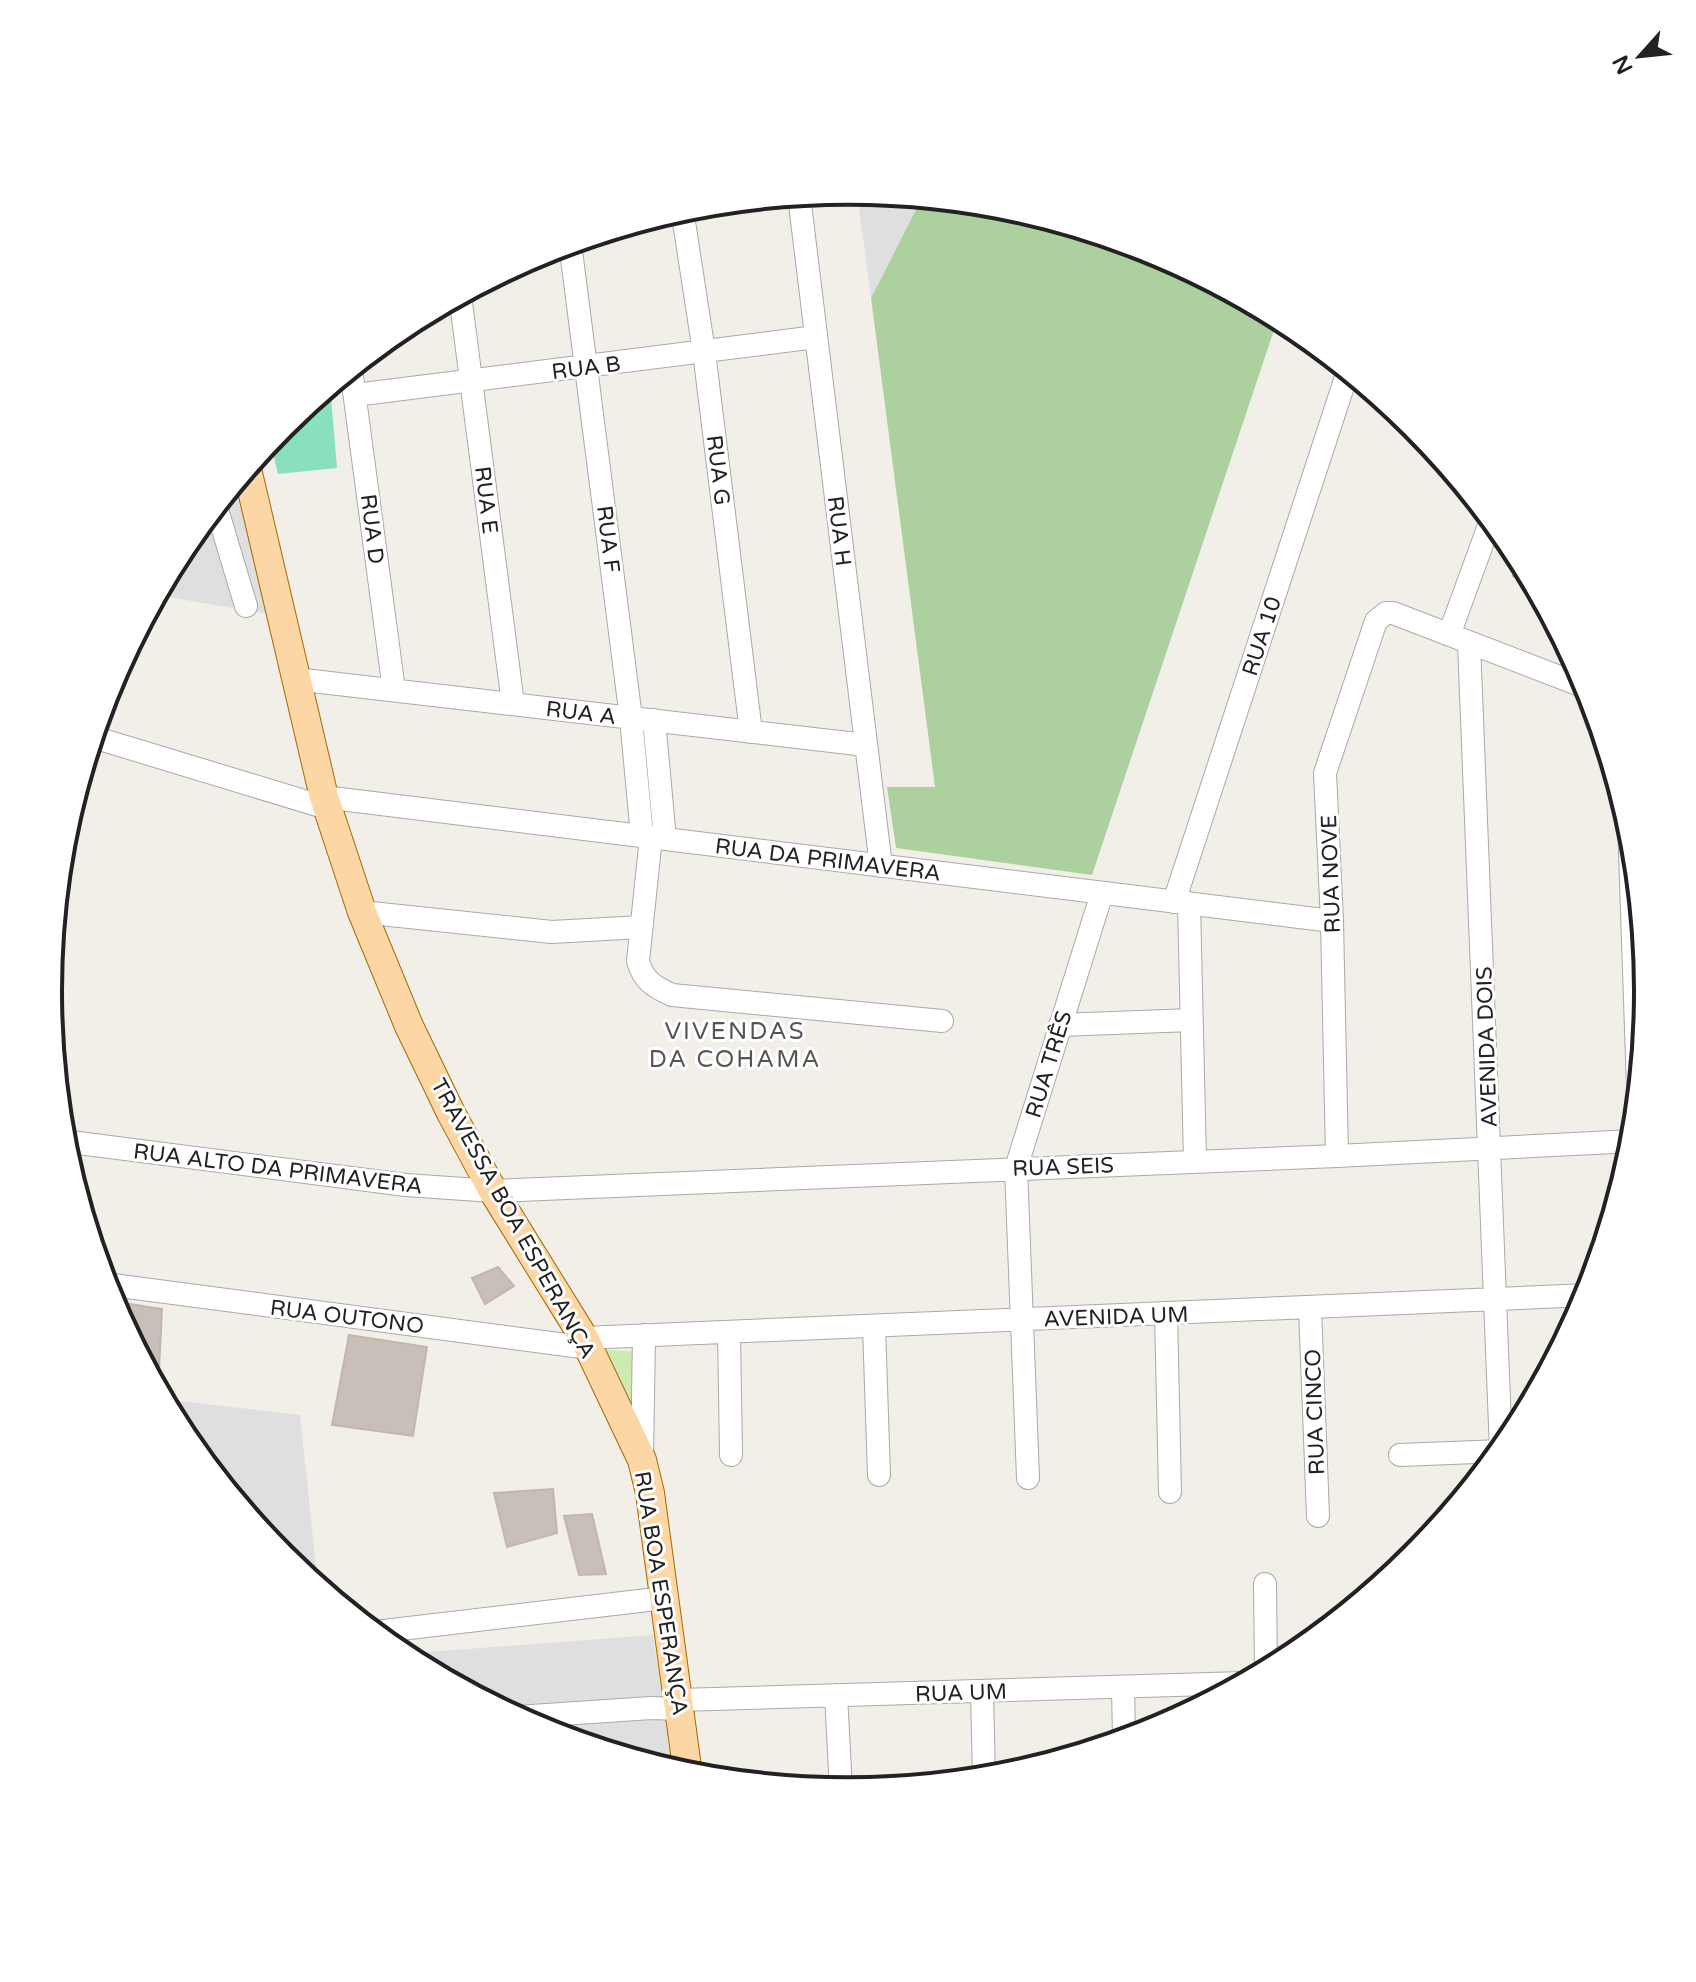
<svg xmlns="http://www.w3.org/2000/svg" width="1696" height="1982" font-family="'Varela Round',sans-serif">
  <style>
    .residential { fill: #e0dfdf }
    .grass { fill: #cdebb0 }
    .forest { fill: #add19e }
    .pitch { fill: #88e0be }
    .building { fill: #c7bfb8; stroke: #c4b6ab; stroke-width: 2 }
    .lines { fill: none; stroke-linecap: round; stroke-linejoin: round }
    .minor-casing { stroke: #a9a9a9; stroke-width: 24 }
    .major-casing { stroke: #a06b00; stroke-width: 30 }
    .minor { stroke: #fff; stroke-width: 22 }
    .major { stroke: #fcd6a4; stroke-width: 28 }
    .labels { text-anchor: middle; stroke-width: 6; stroke-linejoin: round; paint-order: stroke }
    .street-label { font-size: 22px; fill: #222; stroke: #fff }
    .neighbourhood-label { font-size: 24px; letter-spacing: 2px; fill: #555; stroke: #fff }
    .rim { fill: none; stroke: #222; stroke-width: 4 }
  </style>
  <rect width="100%" height="100%" fill="#f2efe9"/>
  <path class="residential" d="M 857,192 L 922,198 L 871,298 Z
    M 236,481 L 274,615 L 157,595 L 183,546 Z
    M 163,1399 L 300,1415 L 318,1586 L 282,1556 L 183,1435 Z
    M 653,1635 L 673,1770 L 541,1730 L 400,1654 Z"/>
  <path class="grass" d="M 605,1350 L 632,1351 L 634,1411 Z"/>
  <path class="forest" d="M 922,198 L 1005,206 L 1155,252 L 1278,318 L 1092,875 L 896,848 L 887,787 L 935,787 L 871,298 Z"/>
  <path class="pitch" d="M 330,386 L 337,468 L 278,474 L 270,440 L 283,425 Z"/>
  <path class="building" d="M 1520,559 L 1533,584 L 1513,576 Z
    M 498,1267 L 514,1286 L 485,1304 L 472,1278 Z
    M 111,1301 L 162,1309 L 158,1389 Z
    M 349,1335 L 427,1347 L 413,1436 L 332,1425 Z
    M 553,1489 L 557,1533 L 507,1547 L 494,1493 Z
    M 592,1514 L 606,1574 L 579,1575 L 564,1516 Z"/>
  <g class="lines">
    <g class="minor-casing">
      <path id="minor" d="M 799,196 L 881,866
        M 682,209 L 704,352 L 751,732
        M 570,243 L 631,718 L 642,836
        M 460,295 L 513,704
        M 351,369 L 394,690
        M 355,395 L 816,337
        M 216,506 L 246,606
        M 1449,635 L 1491,520
        M 295,679 L 866,745
        M 654,720 L 665,839
        M 93,737 L 327,808
        M 324,797 L 1332,921
        M 1629,822 L 1638,1089
        M 651,837 L 638,961 C 643,980 654,987 672,995 L 942,1021
        M 1174,902 L 1348,371
        M 1189,903 L 1195,1161
        M 362,912 L 552,932 L 641,927
        M 1060,1025 L 1192,1020
        M 63,1141 L 406,1185 L 493,1191 L 1337,1156 L 1633,1141
        M 1337,1156 L 1332,921 L 1325,773 L 1376,621 L 1386,613 L 1393,613 L 1588,688
        M 105,1284 L 589,1348
        M 1310,1308 L 1318,1516
        M 1166,1313 L 1170,1492
        M 874,1326 L 879,1475
        M 729,1332 L 731,1455
        M 584,1338 L 1588,1295
        M 1400,1455 L 1501,1451 L 1469,643
        M 642,1458 L 644,1335
        M 1028,1478 L 1016,1168 L 1102,893
        M 1265,1584 L 1266,1670
        M 375,1632 L 665,1598
        M 1123,1687 L 1124,1739
        M 982,1691 L 984,1778
        M 836,1695 L 841,1790
        M 679,1700 L 1243,1683
        M 517,1717 L 651,1708 L 680,1709"/>
    </g>
    <g class="major-casing">
      <path id="major" d="M 247,469 L 324,797 L 362,912 L 409,1026 L 451,1113 L 493,1191 L 584,1338 L 642,1460 L 650,1493 L 688,1775"/>
    </g>
    <use href="#minor" class="minor"/>
    <use href="#major" class="major"/>
  </g>
  <g class="labels">
    <g class="street-label">
      <text transform="translate(586 367) rotate(-7)" y="8">RUA B</text>
      <text transform="translate(719 470) rotate(83)" y="8">RUA G</text>
      <text transform="translate(487 500) rotate(83)" y="8">RUA E</text>
      <text transform="translate(373 529) rotate(83)" y="8">RUA D</text>
      <text transform="translate(840 531) rotate(83)" y="8">RUA H</text>
      <text transform="translate(609 539) rotate(83)" y="8">RUA F</text>
      <text transform="translate(1261 636) rotate(-72)" y="8">RUA 10</text>
      <text transform="translate(581 712) rotate(7)" y="8">RUA A</text>
      <text transform="translate(828 859) rotate(7)" y="8">RUA DA PRIMAVERA</text>
      <text transform="translate(1330 874) rotate(-92)" y="8">RUA NOVE</text>
      <text transform="translate(1486 1047) rotate(-92)" y="8">AVENIDA DOIS</text>
      <text transform="translate(1048 1064) rotate(-73)" y="8">RUA TRÊS</text>
      <text transform="translate(1063 1166) rotate(-2)" y="8">RUA SEIS</text>
      <text transform="translate(278 1168) rotate(7)" y="8">RUA ALTO DA PRIMAVERA</text>
      <text transform="translate(514 1218) rotate(61)" y="8">TRAVESSA BOA ESPERANÇA</text>
      <text transform="translate(347 1316) rotate(7)" y="8">RUA OUTONO</text>
      <text transform="translate(1116 1316) rotate(-2)" y="8">AVENIDA UM</text>
      <text transform="translate(1314 1412) rotate(-92)" y="8">RUA CINCO</text>
      <text transform="translate(662 1593) rotate(81)" y="8">RUA BOA ESPERANÇA</text>
      <text transform="translate(961 1692) rotate(-2)" y="8">RUA UM</text>
    </g>
    <g class="neighbourhood-label">
      <text x="735" y="1039">VIVENDAS<tspan x="735" dy="28">DA COHAMA</tspan></text>
    </g>
  </g>
  <path d="M0 0H1696V1982H0ZM62 991a786 786 0 1 1 1572 0a786 786 0 1 1-1572 0Z" fill="#fff" fill-rule="evenodd"/>
  <path class="rim" d="M62 991a786 786 0 1 1 1572 0a786 786 0 1 1-1572 0Z"/>
  <g transform="translate(1640 56) rotate(243)" stroke="#ffffff" stroke-width="6" paint-order="stroke">
  <path d="M0-6L14 30L0 20L-14 30Z" fill="#222222"/>
  <text y="-12" font-size="22" font-weight="bold" text-anchor="middle" fill="#222222">N</text>
  </g>
</svg>
